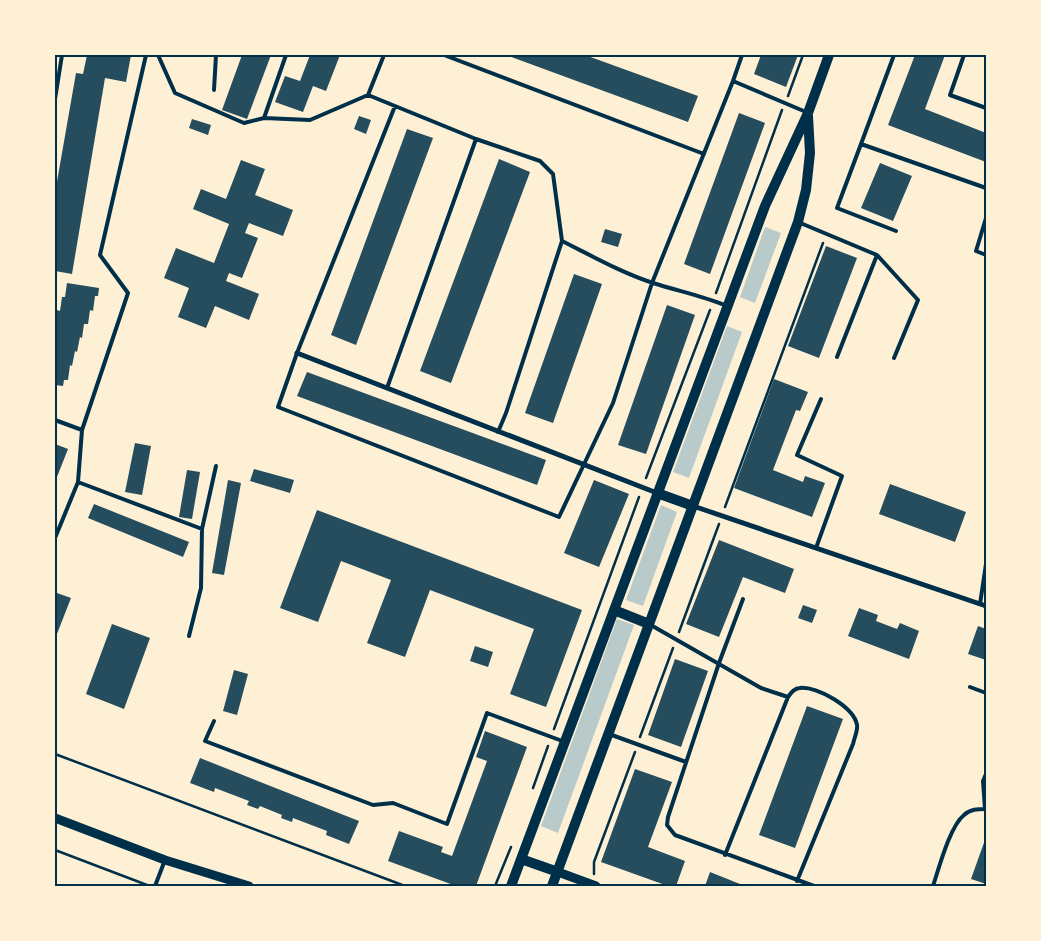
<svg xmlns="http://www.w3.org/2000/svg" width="1041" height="941" font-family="'PT Sans',sans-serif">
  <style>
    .green { fill: #b9caca }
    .building { fill: #264d5e }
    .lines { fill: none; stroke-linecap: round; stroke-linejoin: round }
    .path { stroke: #003049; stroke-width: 2.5 }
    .service { stroke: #003049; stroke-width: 4 }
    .minor { stroke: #003049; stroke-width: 5 }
    .tertiary { stroke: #003049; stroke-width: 9 }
    .secondary { stroke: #003049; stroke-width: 10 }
    .neatline { fill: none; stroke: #003049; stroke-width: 2 }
  </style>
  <rect width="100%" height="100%" fill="#fdf0d5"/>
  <path class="green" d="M 765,227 L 781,233 L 755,303 L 740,297 Z
    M 727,326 L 742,332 L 689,478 L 673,472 Z
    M 661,505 L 677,512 L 643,606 L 626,600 Z
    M 617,619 L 634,625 L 558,833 L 541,826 Z"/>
  <path class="building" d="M 87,55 L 131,55 L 126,82 L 105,78 L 72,274 L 55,271 L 55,193 L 76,73 L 83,74 Z
    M 242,55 L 271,55 L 247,119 L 222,110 Z
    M 310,55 L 340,55 L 326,91 L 313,86 L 303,112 L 275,102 L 285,76 L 300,81 Z
    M 506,55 L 585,55 L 698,96 L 688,122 Z
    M 761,55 L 798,55 L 786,87 L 754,74 Z
    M 915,55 L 945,55 L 925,109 L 986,133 L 986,162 L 888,125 Z
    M 739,113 L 765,123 L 710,274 L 684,264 Z
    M 359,116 L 371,120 L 366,134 L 354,129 Z
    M 192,119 L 211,125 L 208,135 L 189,128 Z
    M 407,129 L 433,138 L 356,345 L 331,335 Z
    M 499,159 L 530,172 L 451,383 L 420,371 Z
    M 241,160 L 265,169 L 255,195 L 293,210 L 283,236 L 249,223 L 245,233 L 258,238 L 242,278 L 229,273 L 226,281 L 259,294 L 249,320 L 215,306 L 206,328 L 178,317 L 189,288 L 164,278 L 176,248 L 214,263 L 229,224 L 193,209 L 201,189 L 226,199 Z
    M 880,163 L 912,176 L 893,221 L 861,208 Z
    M 605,229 L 622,234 L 618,247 L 601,242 Z
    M 826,246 L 857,258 L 819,358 L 788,346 Z
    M 574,274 L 602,284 L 553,423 L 525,413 Z
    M 67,283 L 99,288 L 98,296 L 95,296 L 93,311 L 90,310 L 88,324 L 84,324 L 82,338 L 80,337 L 77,352 L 75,351 L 72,366 L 70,365 L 68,380 L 64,380 L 63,386 L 55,385 L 55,322 L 57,310 L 60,311 L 62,297 L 65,297 Z
    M 667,305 L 695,315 L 646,454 L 618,445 Z
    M 307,372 L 546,460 L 537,485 L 297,396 Z
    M 774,379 L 808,392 L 800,411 L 796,410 L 773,470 L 803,482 L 805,476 L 825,483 L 812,517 L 734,488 Z
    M 135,443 L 151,446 L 142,495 L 125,492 Z
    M 55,444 L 68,449 L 55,482 Z
    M 254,469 L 294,480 L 290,493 L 250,481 Z
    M 187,470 L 200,472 L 192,519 L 179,517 Z
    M 228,480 L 241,483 L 224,575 L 212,573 Z
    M 594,480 L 629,494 L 599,567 L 564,553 Z
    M 890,484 L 966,512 L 955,542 L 879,514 Z
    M 94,504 L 189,542 L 183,557 L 88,518 Z
    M 317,510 L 582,610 L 546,707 L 510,694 L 534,629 L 430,590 L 405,657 L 367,643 L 391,580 L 341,561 L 318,622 L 280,608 Z
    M 719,540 L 794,569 L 785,593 L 743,577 L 719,637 L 686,624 Z
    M 57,593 L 71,598 L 55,639 L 55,597 Z
    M 803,605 L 817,610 L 812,623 L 798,618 Z
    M 859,608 L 878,615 L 876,621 L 897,629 L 900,623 L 919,631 L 909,659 L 848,636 Z
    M 112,624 L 150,638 L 124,709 L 86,694 Z
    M 978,626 L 986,629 L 986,660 L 968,654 Z
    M 475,646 L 493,652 L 488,667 L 470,661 Z
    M 675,659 L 708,671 L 681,747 L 648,735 Z
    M 234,670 L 248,674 L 237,715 L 223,711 Z
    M 807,706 L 843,719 L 795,848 L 759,835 Z
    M 485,731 L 527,747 L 476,886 L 456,886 L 388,861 L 399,831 L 443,847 L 441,852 L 452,856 L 487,761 L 476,757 Z
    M 200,758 L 359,821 L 349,844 L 326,835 L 327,831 L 293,818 L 292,822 L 281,818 L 282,815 L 260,806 L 258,809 L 247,805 L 249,801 L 215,788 L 214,792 L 190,783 Z
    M 635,769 L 672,782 L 648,847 L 685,861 L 676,886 L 668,886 L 601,862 Z
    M 986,837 L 986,884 L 971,879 Z
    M 710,872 L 745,886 L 705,886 Z"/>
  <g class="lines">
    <path class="path" d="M 788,96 L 803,55
      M 716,293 L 782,110
      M 646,478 L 710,310
      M 725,507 L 823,243
      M 679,632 L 719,524
      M 554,729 L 639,497
      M 640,737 L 673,648
      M 55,754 L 405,886
      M 533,788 L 548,746
      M 55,850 L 147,885
      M 594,874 L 594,862 L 635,752
      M 495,886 L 511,847"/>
    <path class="service" d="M 158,55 L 175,93 L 244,123 L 264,118
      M 286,55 L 264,118 L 310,120 L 368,95 L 476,139 L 540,161 L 553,174 L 562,241 C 592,256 622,273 653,283 C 678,291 703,296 727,306
      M 444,55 L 704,154
      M 894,55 L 861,144 L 986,188
      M 964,55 L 950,95 L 986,108
      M 733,81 L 806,112
      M 214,90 L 216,55
      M 368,95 L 384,55
      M 55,99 L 62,55
      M 395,106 L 297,353 L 278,407 L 559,517 L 613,403 L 652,283 L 733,81 L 742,55
      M 861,144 L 837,208 L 896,231
      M 986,218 L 976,251 L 986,255
      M 798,222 L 877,255 L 918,300 L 894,358
      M 837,357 L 877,255
      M 387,388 L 476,139
      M 55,420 L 82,430 L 78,482 L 55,538
      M 82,430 L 128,293 L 100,255 L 146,55
      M 498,432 L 506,413 L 562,241
      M 78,482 L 202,529 L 201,588 L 189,636
      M 202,529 L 216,466
      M 816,548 L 842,476 L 797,455 L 821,399
      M 743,599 L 719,663 L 668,817 L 667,825 L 675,835 L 814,886
      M 980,604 L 986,564
      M 649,624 L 761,688 L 788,697
      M 970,687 L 986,693
      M 214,721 L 205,741 L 373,805 L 393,803 L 447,824 L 487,713 L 565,742
      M 609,734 L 686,762
      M 985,809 L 983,781 L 986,774
      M 725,855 L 788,697 C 791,693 794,688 800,688 C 817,686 854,707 857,725 C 858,730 854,739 853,744 L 797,881
      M 155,886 L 165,860
      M 933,886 C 939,868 950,826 964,815 C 970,809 978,809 986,809"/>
    <path class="minor" d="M 297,353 L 657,493
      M 693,506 L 986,606"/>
    <path class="tertiary" d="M 55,818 L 165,860 L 249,886
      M 558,872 L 596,886"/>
    <path class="secondary" d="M 657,493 L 693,506
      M 614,610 L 649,624
      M 521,859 L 558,872
      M 511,886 L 765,206 L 808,113 L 829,55
      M 552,886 L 798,222 L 806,190 L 810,153 L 808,116"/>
  </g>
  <rect width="1041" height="941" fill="none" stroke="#fdf0d5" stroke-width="112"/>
  <rect x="56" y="56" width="929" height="829" class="neatline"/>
</svg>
